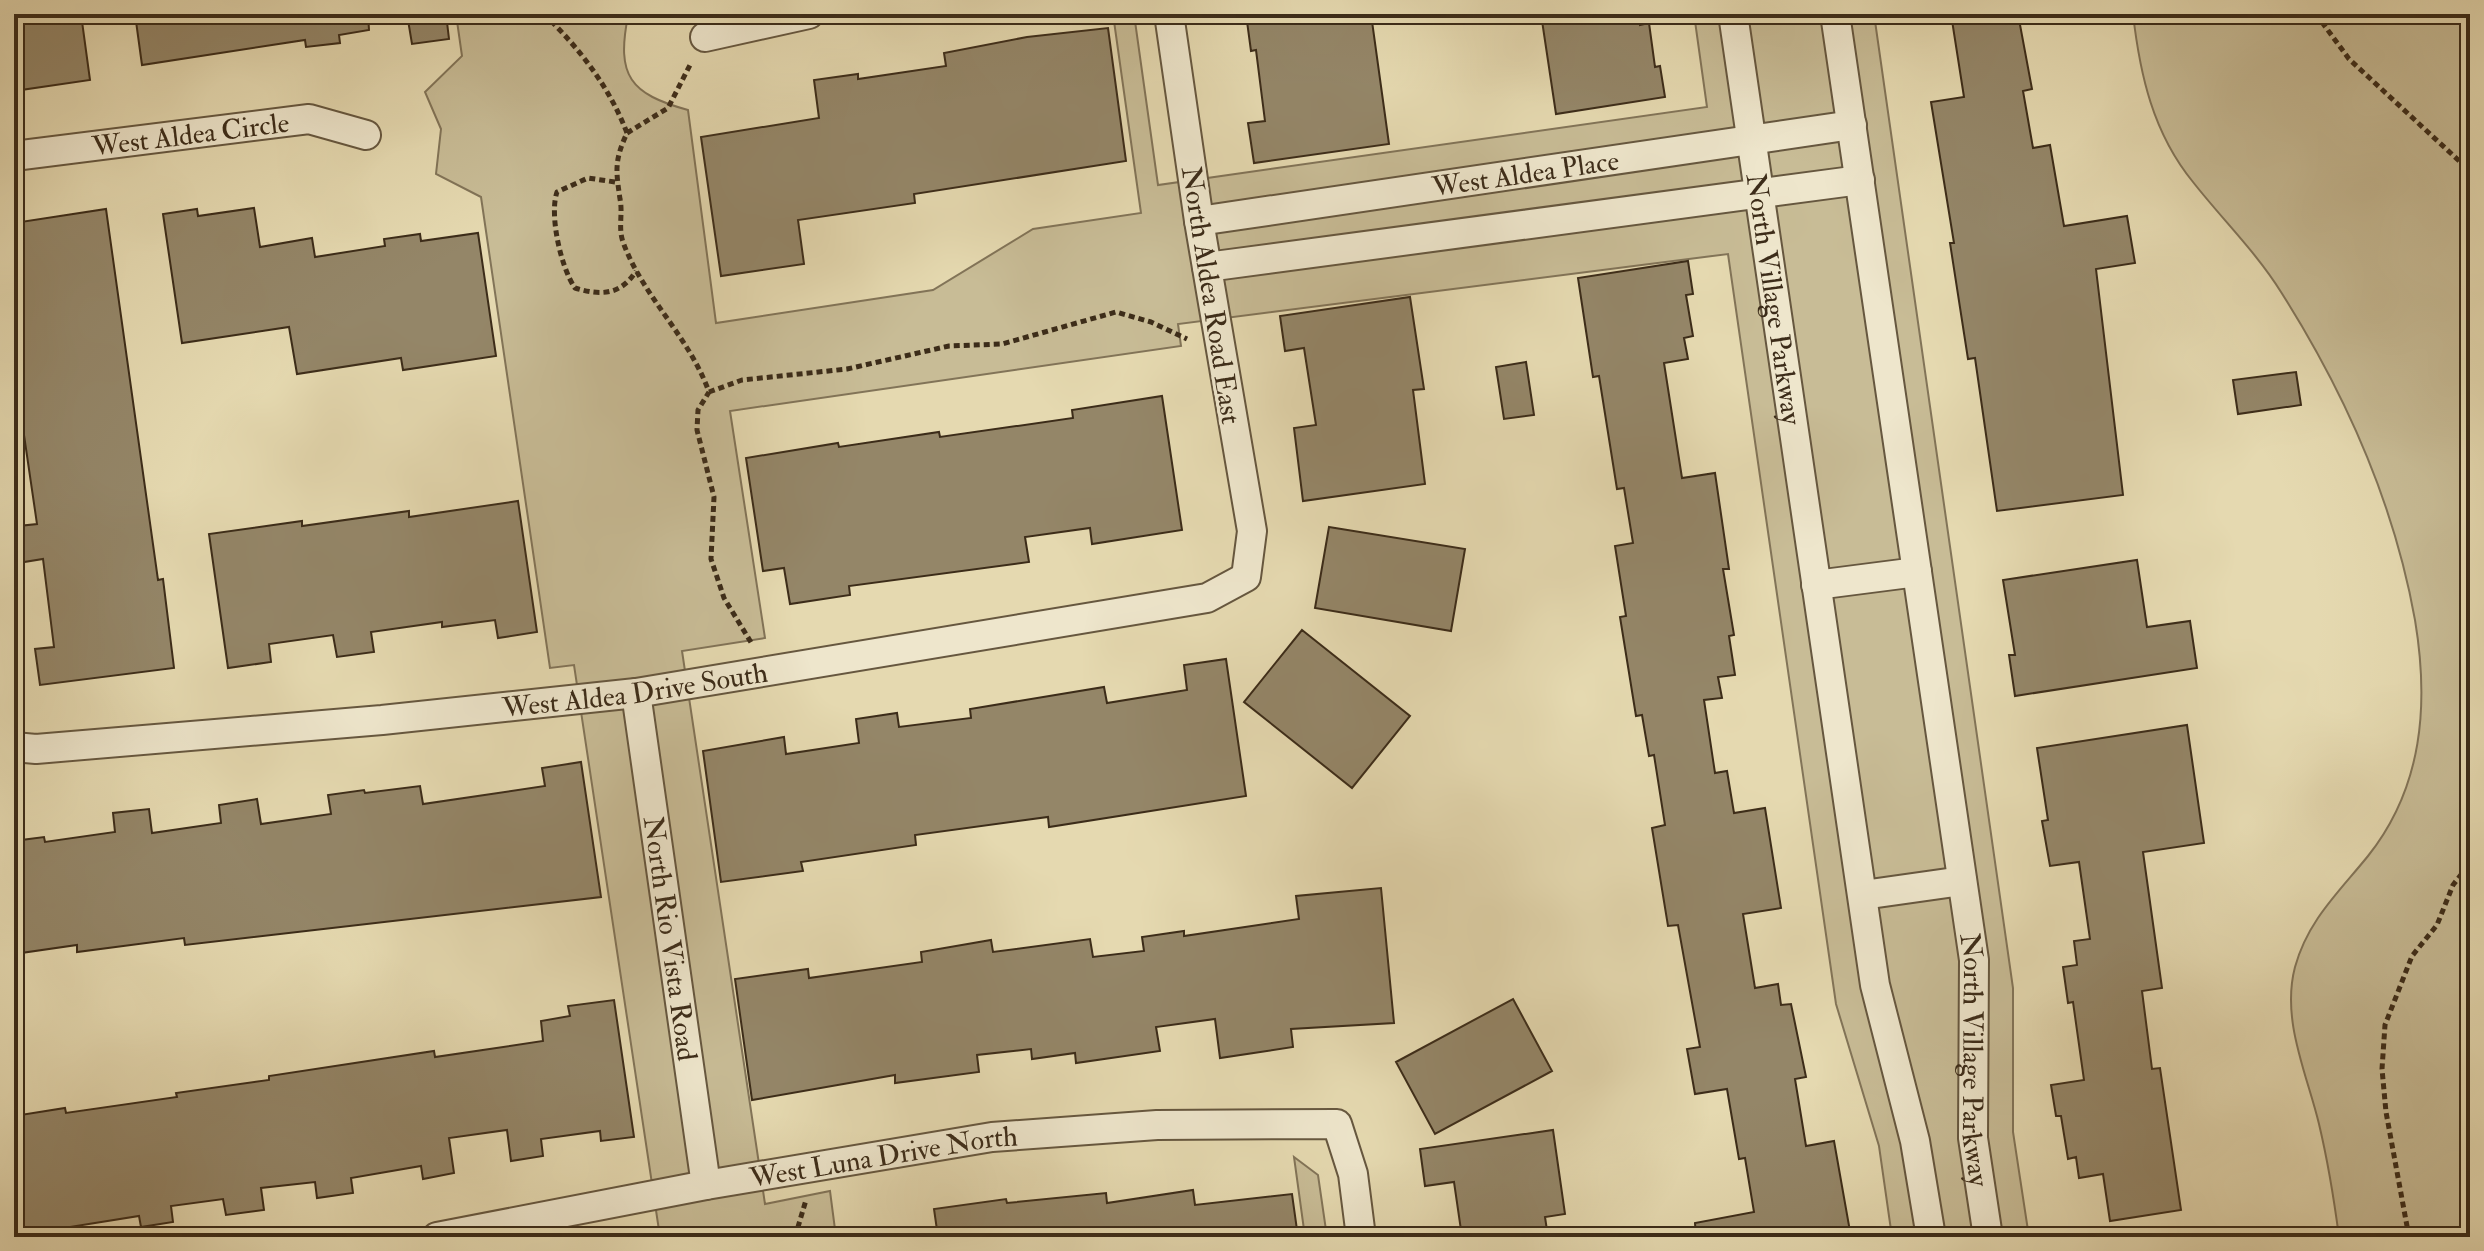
<svg xmlns="http://www.w3.org/2000/svg" width="2484" height="1251" font-family="'IM FELL Double Pica',serif">
  <style>
    .green { fill: #c8bc96; stroke: #827458; stroke-width: 2 }
    .building { fill: #948668; stroke: #3c2c19; stroke-width: 2 }
    .lines { fill: none; stroke-linecap: round; stroke-linejoin: round }
    .minor-casing { stroke: #66573f; stroke-width: 32 }
    .path { stroke: #3c2c19; stroke-width: 5; stroke-dasharray: 6 4; stroke-linecap: butt }
    .minor { stroke: #eee6cc; stroke-width: 28 }
    .labels { text-anchor: middle; stroke-width: 6; stroke-linejoin: round; paint-order: stroke }
    .street-label { font-size: 28px; fill: #3c2c19; stroke: #eee6cc }
  </style>
  <rect width="100%" height="100%" fill="#e5d9b0"/>
  <filter id="stains"><feTurbulence type="fractalNoise" baseFrequency=".0025" numOctaves="4"/><feColorMatrix values="0 0 0 0 .2 0 0 0 0 .09 0 0 0 0 .02 0 0 0 .5 -.17"/></filter>
  <radialGradient id="worn" r=".72"><stop offset=".6" stop-color="#630" stop-opacity="0"/><stop offset="1" stop-color="#630" stop-opacity=".3"/></radialGradient>
  <path class="green" d="M 456,14 L 628,16 C 616,76 630,94 688,110 L 716,323 L 933,290 L 1033,229 L 1141,213 L 1113,14 L 1134,14 L 1158,185 L 1707,107 L 1694,14 L 1874,14 L 2013,988 L 2013,1132 L 2029,1237 L 1892,1237 L 1879,1146 L 1836,1004 L 1728,254 L 1178,324 L 1181,346 L 730,411 L 765,638 L 682,651 L 765,1204 L 830,1191 L 836,1237 L 660,1237 L 574,665 L 550,668 L 481,197 L 436,174 L 441,129 L 425,92 L 462,56 Z
    M 2133,14 L 2470,14 L 2470,1237 L 2339,1237 C 2334,1199 2328,1162 2319,1124 C 2307,1074 2281,1020 2295,967 C 2308,920 2339,892 2368,856 C 2423,787 2429,704 2415,620 C 2394,502 2345,393 2281,292 C 2256,252 2222,219 2193,182 C 2153,133 2140,75 2133,14 Z
    M 1294,1157 L 1318,1175 L 1327,1237 L 1305,1237 Z"/>
  <path class="building" d="M 14,14 L 81,14 L 90,80 L 14,91 Z
    M 135,14 L 368,14 L 369,30 L 339,35 L 340,43 L 306,47 L 305,40 L 142,65 Z
    M 407,14 L 446,14 L 449,39 L 412,44 Z
    M 1246,14 L 1371,14 L 1389,144 L 1254,163 L 1248,123 L 1265,121 L 1256,50 L 1251,51 Z
    M 1541,14 L 1638,14 L 1640,25 L 1649,23 L 1655,67 L 1660,66 L 1665,97 L 1556,114 Z
    M 1951,14 L 2018,14 L 2032,89 L 2023,91 L 2033,148 L 2050,145 L 2064,226 L 2127,216 L 2135,263 L 2096,269 L 2123,495 L 1997,511 L 1975,358 L 1968,359 L 1950,243 L 1954,243 L 1931,102 L 1964,97 Z
    M 1108,28 L 1126,161 L 914,194 L 915,203 L 798,220 L 804,264 L 721,276 L 701,137 L 819,118 L 814,80 L 858,74 L 858,79 L 946,66 L 944,53 L 1027,37 Z
    M 254,208 L 260,247 L 312,238 L 315,257 L 385,246 L 384,239 L 420,234 L 421,241 L 478,233 L 496,356 L 403,370 L 401,358 L 297,374 L 289,327 L 182,343 L 163,214 L 197,209 L 198,216 Z
    M 106,209 L 158,580 L 163,579 L 174,668 L 40,685 L 35,649 L 54,647 L 43,559 L 24,562 L 19,526 L 37,524 L 18,394 L 14,395 L 14,223 Z
    M 1688,261 L 1693,294 L 1686,295 L 1693,336 L 1684,338 L 1688,359 L 1664,363 L 1682,478 L 1715,473 L 1729,569 L 1723,569 L 1734,635 L 1729,636 L 1735,675 L 1718,677 L 1722,698 L 1704,700 L 1715,773 L 1727,771 L 1734,813 L 1765,808 L 1781,908 L 1743,914 L 1755,988 L 1778,984 L 1781,1005 L 1791,1004 L 1806,1077 L 1795,1079 L 1806,1146 L 1834,1141 L 1851,1237 L 1696,1237 L 1695,1223 L 1754,1212 L 1745,1158 L 1739,1159 L 1727,1089 L 1695,1094 L 1687,1049 L 1700,1047 L 1678,925 L 1668,926 L 1652,828 L 1665,825 L 1654,755 L 1649,756 L 1642,715 L 1636,716 L 1620,617 L 1626,616 L 1615,546 L 1633,543 L 1624,488 L 1617,489 L 1599,376 L 1593,377 L 1578,278 Z
    M 1410,297 L 1424,389 L 1413,390 L 1425,484 L 1303,501 L 1294,428 L 1316,425 L 1304,348 L 1285,351 L 1280,316 Z
    M 1526,362 L 1534,415 L 1504,419 L 1496,367 Z
    M 2296,372 L 2301,405 L 2238,414 L 2233,380 Z
    M 1162,396 L 1182,530 L 1092,544 L 1090,528 L 1025,537 L 1029,562 L 849,586 L 850,595 L 790,604 L 784,568 L 763,571 L 746,458 L 838,443 L 839,447 L 939,432 L 940,437 L 1073,418 L 1072,410 Z
    M 518,501 L 537,632 L 498,638 L 495,620 L 442,627 L 442,622 L 371,632 L 374,652 L 337,657 L 333,635 L 269,644 L 271,662 L 228,668 L 209,534 L 302,521 L 302,526 L 409,511 L 409,517 Z
    M 1329,527 L 1465,549 L 1451,631 L 1315,608 Z
    M 2137,560 L 2147,627 L 2190,621 L 2197,668 L 2015,696 L 2009,655 L 2015,655 L 2003,580 Z
    M 1302,630 L 1410,716 L 1352,788 L 1244,702 Z
    M 1226,659 L 1246,796 L 1049,827 L 1048,817 L 915,835 L 916,845 L 801,862 L 803,871 L 721,882 L 703,751 L 784,737 L 786,754 L 859,743 L 856,719 L 897,713 L 899,727 L 971,718 L 970,709 L 1104,687 L 1107,703 L 1187,690 L 1184,665 Z
    M 2187,725 L 2204,843 L 2143,852 L 2162,988 L 2142,991 L 2152,1069 L 2160,1068 L 2181,1210 L 2110,1221 L 2103,1174 L 2079,1178 L 2076,1157 L 2068,1159 L 2061,1116 L 2056,1116 L 2051,1085 L 2084,1080 L 2073,1002 L 2068,1003 L 2063,967 L 2077,965 L 2074,941 L 2090,939 L 2079,862 L 2050,866 L 2042,821 L 2048,820 L 2037,748 Z
    M 581,762 L 601,897 L 185,945 L 184,938 L 77,952 L 77,945 L 14,954 L 14,841 L 44,837 L 45,842 L 115,832 L 113,813 L 149,809 L 152,833 L 221,823 L 219,805 L 257,799 L 261,824 L 331,814 L 328,795 L 364,790 L 365,793 L 420,786 L 423,804 L 545,786 L 542,768 Z
    M 1381,888 L 1394,1023 L 1291,1029 L 1293,1047 L 1220,1058 L 1215,1019 L 1156,1027 L 1160,1051 L 1076,1063 L 1075,1053 L 1032,1059 L 1031,1049 L 977,1055 L 979,1072 L 895,1083 L 895,1075 L 752,1100 L 735,979 L 808,969 L 809,978 L 922,962 L 921,952 L 991,940 L 993,952 L 1090,939 L 1093,957 L 1144,951 L 1142,937 L 1184,931 L 1184,936 L 1299,919 L 1296,896 Z
    M 1513,999 L 1552,1071 L 1435,1134 L 1396,1062 Z
    M 614,1000 L 634,1137 L 601,1141 L 600,1131 L 541,1139 L 543,1156 L 511,1161 L 507,1130 L 449,1138 L 454,1173 L 423,1179 L 421,1166 L 351,1178 L 353,1193 L 317,1198 L 315,1182 L 261,1188 L 264,1210 L 226,1215 L 223,1199 L 171,1206 L 173,1222 L 141,1227 L 139,1216 L 51,1230 L 52,1237 L 14,1237 L 14,1116 L 65,1108 L 66,1113 L 177,1097 L 176,1093 L 269,1080 L 269,1076 L 434,1051 L 435,1057 L 543,1041 L 541,1021 L 570,1016 L 568,1006 Z
    M 1553,1130 L 1565,1214 L 1545,1217 L 1548,1237 L 1462,1237 L 1454,1182 L 1425,1186 L 1420,1149 Z
    M 1193,1190 L 1195,1205 L 1292,1194 L 1298,1237 L 938,1237 L 934,1209 L 1006,1199 L 1007,1203 L 1106,1193 L 1107,1203 Z"/>
  <g class="lines">
    <g class="minor-casing">
      <g id="minor">
        <path id="s1" d="M 1733,14 L 1875,985 L 1915,1141 L 1931,1237"/>
        <path id="s2" d="M 1835,14 L 1974,960 L 1973,1138 L 1988,1237"/>
        <path d="M 705,37 L 809,14"/>
        <path id="s3" d="M 14,156 L 309,119 L 366,135"/>
        <path id="s4" d="M 1199,221 L 1852,125"/>
        <path d="M 1207,267 L 1860,180"/>
        <path d="M 1816,585 L 1917,572"/>
        <path id="s5" d="M 636,693 L 706,1185"/>
        <path id="s6" d="M 14,747 L 36,749 L 382,720 L 636,693 L 1207,598 L 1246,577 L 1252,531 L 1199,221 L 1169,14"/>
        <path d="M 1863,895 L 1962,881"/>
        <path id="s7" d="M 437,1237 L 706,1185 L 992,1137 L 1157,1125 L 1337,1124 L 1353,1174 L 1361,1237"/>
      </g>
    </g>
    <path class="path" d="M 544,14 C 579,48 609,86 627,133 C 614,161 616,171 620,199 C 623,213 618,228 623,242 C 643,297 689,336 709,392 L 698,410 L 697,430 L 714,497 L 711,559 L 724,598 L 752,644
      M 2316,14 L 2349,59 L 2470,171
      M 627,133 L 668,108 L 691,63
      M 615,182 L 588,178 L 557,192 C 549,215 561,268 575,288 C 601,296 621,295 636,271
      M 709,392 L 742,380 L 847,369 L 949,346 L 1002,344 L 1116,312 L 1151,322 L 1187,339
      M 795,1237 L 806,1200
      M 2409,1237 L 2386,1112 L 2382,1069 L 2385,1025 L 2412,956 L 2437,925 L 2453,885 L 2470,863"/>
    <use href="#minor" class="minor"/>
  </g>
  <g class="labels">
    <g class="street-label">
      <text dy="10" stroke="none"><textPath href="#s3" startOffset="178">West Aldea Circle</textPath></text>
      <text dy="10" stroke="none"><textPath href="#s4" startOffset="330">West Aldea Place</textPath></text>
      <text transform="translate(1212 295) rotate(81)" y="10">North Aldea Road East</text>
      <text dy="10" stroke="none"><textPath href="#s1" startOffset="288">North Village Parkway</textPath></text>
      <text dy="10" stroke="none"><textPath href="#s6" startOffset="624">West Aldea Drive South</textPath></text>
      <text dy="10" stroke="none"><textPath href="#s5" startOffset="248">North Rio Vista Road</textPath></text>
      <text dy="10" stroke="none"><textPath href="#s2" startOffset="1056">North Village Parkway</textPath></text>
      <text dy="10" stroke="none"><textPath href="#s7" startOffset="454">West Luna Drive North</textPath></text>
    </g>
  </g>
  <rect width="2484" height="1251" fill="none" stroke="#e5d9b0" stroke-width="48"/>
  <rect x="16" y="16" width="2452" height="1219" fill="none" stroke="#3c2c19" stroke-width="4"/>
  <rect x="24" y="24" width="2436" height="1203" fill="none" stroke="#3c2c19" stroke-width="2"/>
  <rect width="100%" height="100%" filter="url(#stains)"/>
  <rect width="100%" height="100%" fill="url(#worn)"/>
</svg>
